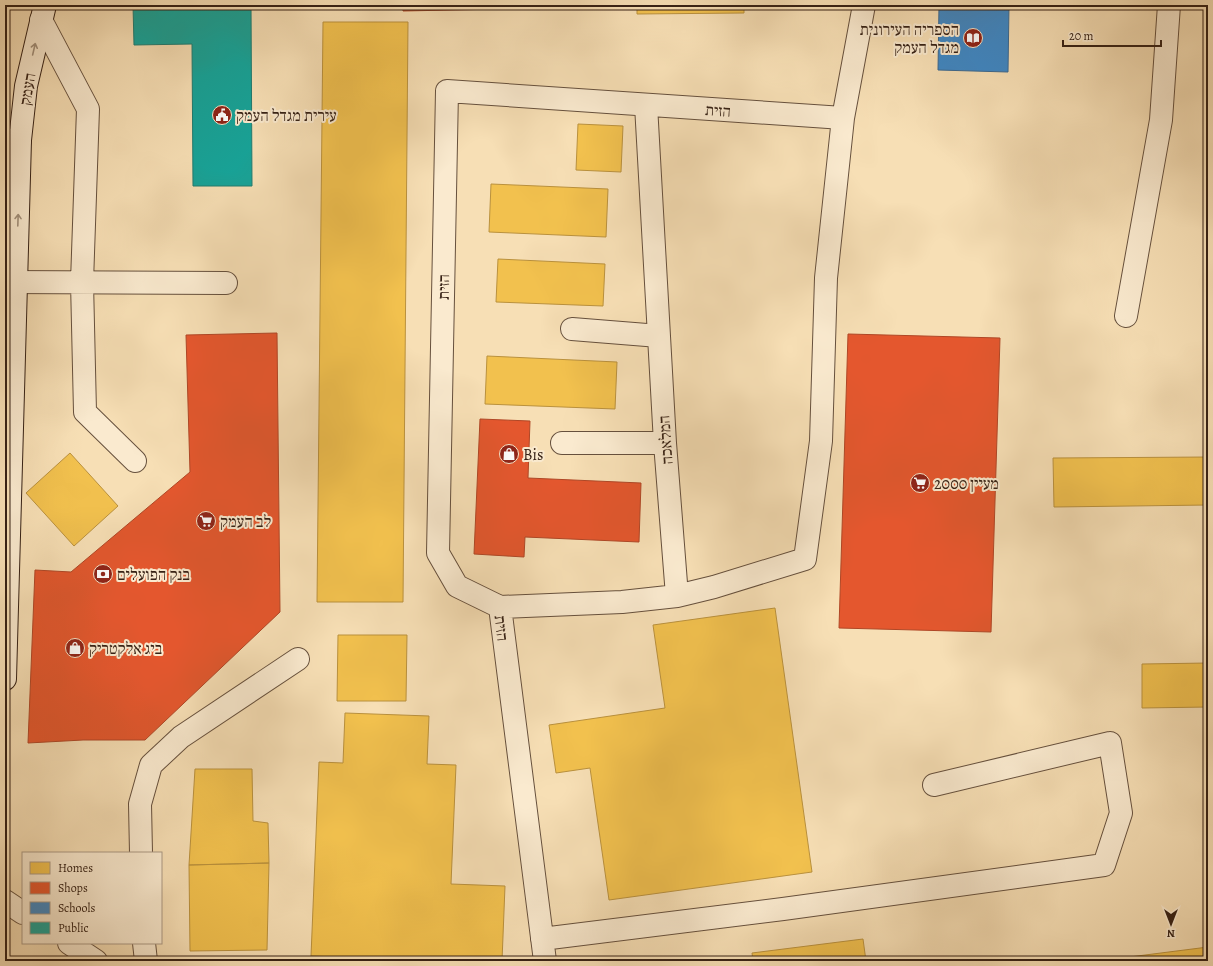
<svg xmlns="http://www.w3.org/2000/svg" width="1213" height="966" font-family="Alegreya,'Frank Ruhl Libre',serif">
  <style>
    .homes { fill: #f2c14e; stroke: #ba913d }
    .shops { fill: #e4572e; stroke: #b04726 }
    .schools { fill: #3f88c5; stroke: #3c6990 }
    .public { fill: #17a398; stroke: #207c71 }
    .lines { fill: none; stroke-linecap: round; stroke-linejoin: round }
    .minor-casing { stroke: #66503d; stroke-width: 24 }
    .tertiary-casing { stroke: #66503d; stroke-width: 24 }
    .secondary-casing { stroke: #362115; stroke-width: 24 }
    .minor { stroke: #faeacf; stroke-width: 22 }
    .tertiary { stroke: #faeacf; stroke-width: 22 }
    .secondary { stroke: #faeacf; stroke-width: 22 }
    .oneway { stroke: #a2907b }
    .labels { text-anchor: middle; stroke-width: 4; stroke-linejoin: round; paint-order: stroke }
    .poi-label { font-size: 16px; fill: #362115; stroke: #faeacf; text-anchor: start }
    .street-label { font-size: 16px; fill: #362115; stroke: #faeacf }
  </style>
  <rect width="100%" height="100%" fill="#f7dfb5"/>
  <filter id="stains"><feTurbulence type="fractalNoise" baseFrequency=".005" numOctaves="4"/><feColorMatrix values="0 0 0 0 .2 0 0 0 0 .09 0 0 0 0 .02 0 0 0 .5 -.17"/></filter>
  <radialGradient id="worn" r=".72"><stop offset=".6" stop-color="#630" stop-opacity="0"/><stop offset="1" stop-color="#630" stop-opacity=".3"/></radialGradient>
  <path class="homes" d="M 637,5 L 744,5 L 744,13 L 637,14 Z
    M 323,22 L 408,22 L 403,602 L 317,602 Z
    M 578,124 L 623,126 L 621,172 L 576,170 Z
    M 491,184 L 608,189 L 606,237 L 489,232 Z
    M 498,259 L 605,264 L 603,306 L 496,302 Z
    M 487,356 L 617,362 L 615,409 L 485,404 Z
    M 70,453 L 118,506 L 74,546 L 26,493 Z
    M 1208,457 L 1208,505 L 1054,507 L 1053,458 Z
    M 775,608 L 812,872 L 609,900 L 590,768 L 556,773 L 549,725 L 665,708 L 653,625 Z
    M 338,635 L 407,635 L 406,701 L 337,701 Z
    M 1208,663 L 1208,707 L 1142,708 L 1142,664 Z
    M 345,713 L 429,716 L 427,764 L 456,765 L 451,884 L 505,886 L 502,961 L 436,961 L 311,956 L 319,762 L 343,763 Z
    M 195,769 L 252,769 L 253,821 L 268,823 L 269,863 L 189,865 Z
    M 269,863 L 267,950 L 190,951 L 189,865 Z
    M 863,939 L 866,961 L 753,961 L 752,953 Z
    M 1208,947 L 1208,961 L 1098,961 Z
    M 1023,957 L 1024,961 L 990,961 Z"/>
  <path class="shops" d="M 403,5 L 501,5 L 501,9 L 403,11 Z
    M 277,333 L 280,612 L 145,740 L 83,740 L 28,743 L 35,570 L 71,572 L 190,472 L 186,335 Z
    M 848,334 L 1000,338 L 991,632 L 839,628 Z
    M 480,419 L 530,421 L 528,478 L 641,483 L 639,542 L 525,537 L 524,557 L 474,554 Z"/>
  <path class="schools" d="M 939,5 L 1009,5 L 1008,72 L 938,70 Z"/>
  <path class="public" d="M 133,5 L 251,5 L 252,186 L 193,186 L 192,44 L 134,45 Z"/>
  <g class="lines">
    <g class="minor-casing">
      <path id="minor" d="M 41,20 L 88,109 L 82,282 L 85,412 L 135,461
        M 5,282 L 226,283
        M 1126,316 L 1161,120 L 1169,5
        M 572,329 L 659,336
        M 562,443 L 665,443
        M 677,596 L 714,587 L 805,559 L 821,441 L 826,278 L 843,118
        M 500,607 L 622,602 L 677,596 L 665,443 L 646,105
        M 141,853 L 140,804 L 151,765 L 181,737 L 298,659
        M 542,939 L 783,909 L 1104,865 L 1121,813 L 1110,743 L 934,785
        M 144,943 L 146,961
        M 545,961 L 500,607 L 457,586 L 438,553 L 447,91 L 843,118 L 864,5"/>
    </g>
    <g class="tertiary-casing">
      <path id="tertiary" d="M 5,140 L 20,140
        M 5,901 L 23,913
        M 69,943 L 96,961"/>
    </g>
    <g class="secondary-casing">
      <path id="secondary" d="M 5,679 L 20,140 L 26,86 L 45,5"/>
    </g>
    <use href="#minor" class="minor"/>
    <use href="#tertiary" class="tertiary"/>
    <use href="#secondary" class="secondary"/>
  </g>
  <defs><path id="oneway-shaft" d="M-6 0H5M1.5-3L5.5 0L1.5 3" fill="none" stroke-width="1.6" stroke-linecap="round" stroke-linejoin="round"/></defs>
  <g class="oneway">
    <use href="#oneway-shaft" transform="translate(34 49) rotate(-77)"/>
    <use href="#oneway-shaft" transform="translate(18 220) rotate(-88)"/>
  </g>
  <defs>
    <g id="library-disc" transform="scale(1)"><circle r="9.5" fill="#8f2418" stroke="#faeacf"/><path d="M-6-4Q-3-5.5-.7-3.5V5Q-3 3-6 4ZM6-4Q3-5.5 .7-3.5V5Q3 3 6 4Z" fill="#fff"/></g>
    <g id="civic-disc" transform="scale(1)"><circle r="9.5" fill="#8f2418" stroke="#faeacf"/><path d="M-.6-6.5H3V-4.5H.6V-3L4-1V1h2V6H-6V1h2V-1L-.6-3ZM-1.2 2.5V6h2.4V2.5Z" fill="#fff"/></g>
    <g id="shop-disc" transform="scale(1)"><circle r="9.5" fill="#8f2418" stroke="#faeacf"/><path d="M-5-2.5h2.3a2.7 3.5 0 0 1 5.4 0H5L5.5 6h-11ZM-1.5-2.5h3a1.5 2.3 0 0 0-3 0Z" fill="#fff"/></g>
    <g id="supermarket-disc" transform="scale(1)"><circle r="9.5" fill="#8f2418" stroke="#faeacf"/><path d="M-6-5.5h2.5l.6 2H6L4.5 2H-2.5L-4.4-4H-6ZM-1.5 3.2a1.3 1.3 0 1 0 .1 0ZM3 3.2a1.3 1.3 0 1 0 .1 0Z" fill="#fff"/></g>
    <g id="bank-disc" transform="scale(1)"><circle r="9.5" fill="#8f2418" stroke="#faeacf"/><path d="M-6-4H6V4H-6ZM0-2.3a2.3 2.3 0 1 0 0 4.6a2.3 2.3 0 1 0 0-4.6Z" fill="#fff"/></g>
  </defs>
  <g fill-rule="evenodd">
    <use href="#library-disc" x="973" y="38"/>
    <use href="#civic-disc" x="222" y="115"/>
    <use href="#shop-disc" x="509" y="454"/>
    <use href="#supermarket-disc" x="920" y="483"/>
    <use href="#supermarket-disc" x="206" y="521"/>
    <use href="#bank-disc" x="103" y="574"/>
    <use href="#shop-disc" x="75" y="648"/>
  </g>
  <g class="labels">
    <g class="poi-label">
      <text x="959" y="35" text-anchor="end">הספריה העירונית<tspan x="959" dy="18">מגדל העמק</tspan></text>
      <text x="236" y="121">עירית מגדל העמק</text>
      <text x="523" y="460">Bis</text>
      <text x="934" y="489">מעיין 2000</text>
      <text x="220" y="527">לב העמק</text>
      <text x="117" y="580">בנק הפועלים</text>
      <text x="89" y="654">ביג אלקטריק</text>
    </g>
    <g class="street-label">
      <text transform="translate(27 89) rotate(-81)" y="6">העמק</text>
      <text transform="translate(718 110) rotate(4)" y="6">הזית</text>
      <text transform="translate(443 287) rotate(-89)" y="6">הזית</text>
      <text transform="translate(665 440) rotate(-94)" y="6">המלאכה</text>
      <text transform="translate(502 628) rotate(83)" y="6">הזית</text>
    </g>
  </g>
  <rect width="1213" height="966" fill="none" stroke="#f7dfb5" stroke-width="20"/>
  <rect x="6" y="6" width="1201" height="954" fill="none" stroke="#362115" stroke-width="2"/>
  <rect x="10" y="10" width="1193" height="946" fill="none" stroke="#362115"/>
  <rect x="22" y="852" width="140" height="92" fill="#faeacf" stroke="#ac9a85"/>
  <rect x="30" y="862" width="20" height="12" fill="#f2c14e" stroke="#ac9a85"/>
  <text x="58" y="872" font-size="12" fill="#362115">Homes</text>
  <rect x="30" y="882" width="20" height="12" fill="#e4572e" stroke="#ac9a85"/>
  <text x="58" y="892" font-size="12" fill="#362115">Shops</text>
  <rect x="30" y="902" width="20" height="12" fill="#3f88c5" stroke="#ac9a85"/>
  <text x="58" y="912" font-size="12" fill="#362115">Schools</text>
  <rect x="30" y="922" width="20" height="12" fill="#17a398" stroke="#ac9a85"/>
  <text x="58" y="932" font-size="12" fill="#362115">Public</text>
  <g transform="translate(1171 924) rotate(180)" stroke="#faeacf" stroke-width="3" paint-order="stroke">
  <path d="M0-3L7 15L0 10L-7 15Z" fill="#362115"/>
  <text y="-6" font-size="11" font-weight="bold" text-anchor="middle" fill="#362115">N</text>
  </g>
  <path d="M1063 40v6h98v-6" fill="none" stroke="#362115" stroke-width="2"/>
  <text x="1069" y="40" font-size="12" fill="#362115" stroke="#faeacf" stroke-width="3" paint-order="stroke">20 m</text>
  <rect width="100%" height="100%" filter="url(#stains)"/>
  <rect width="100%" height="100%" fill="url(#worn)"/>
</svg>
